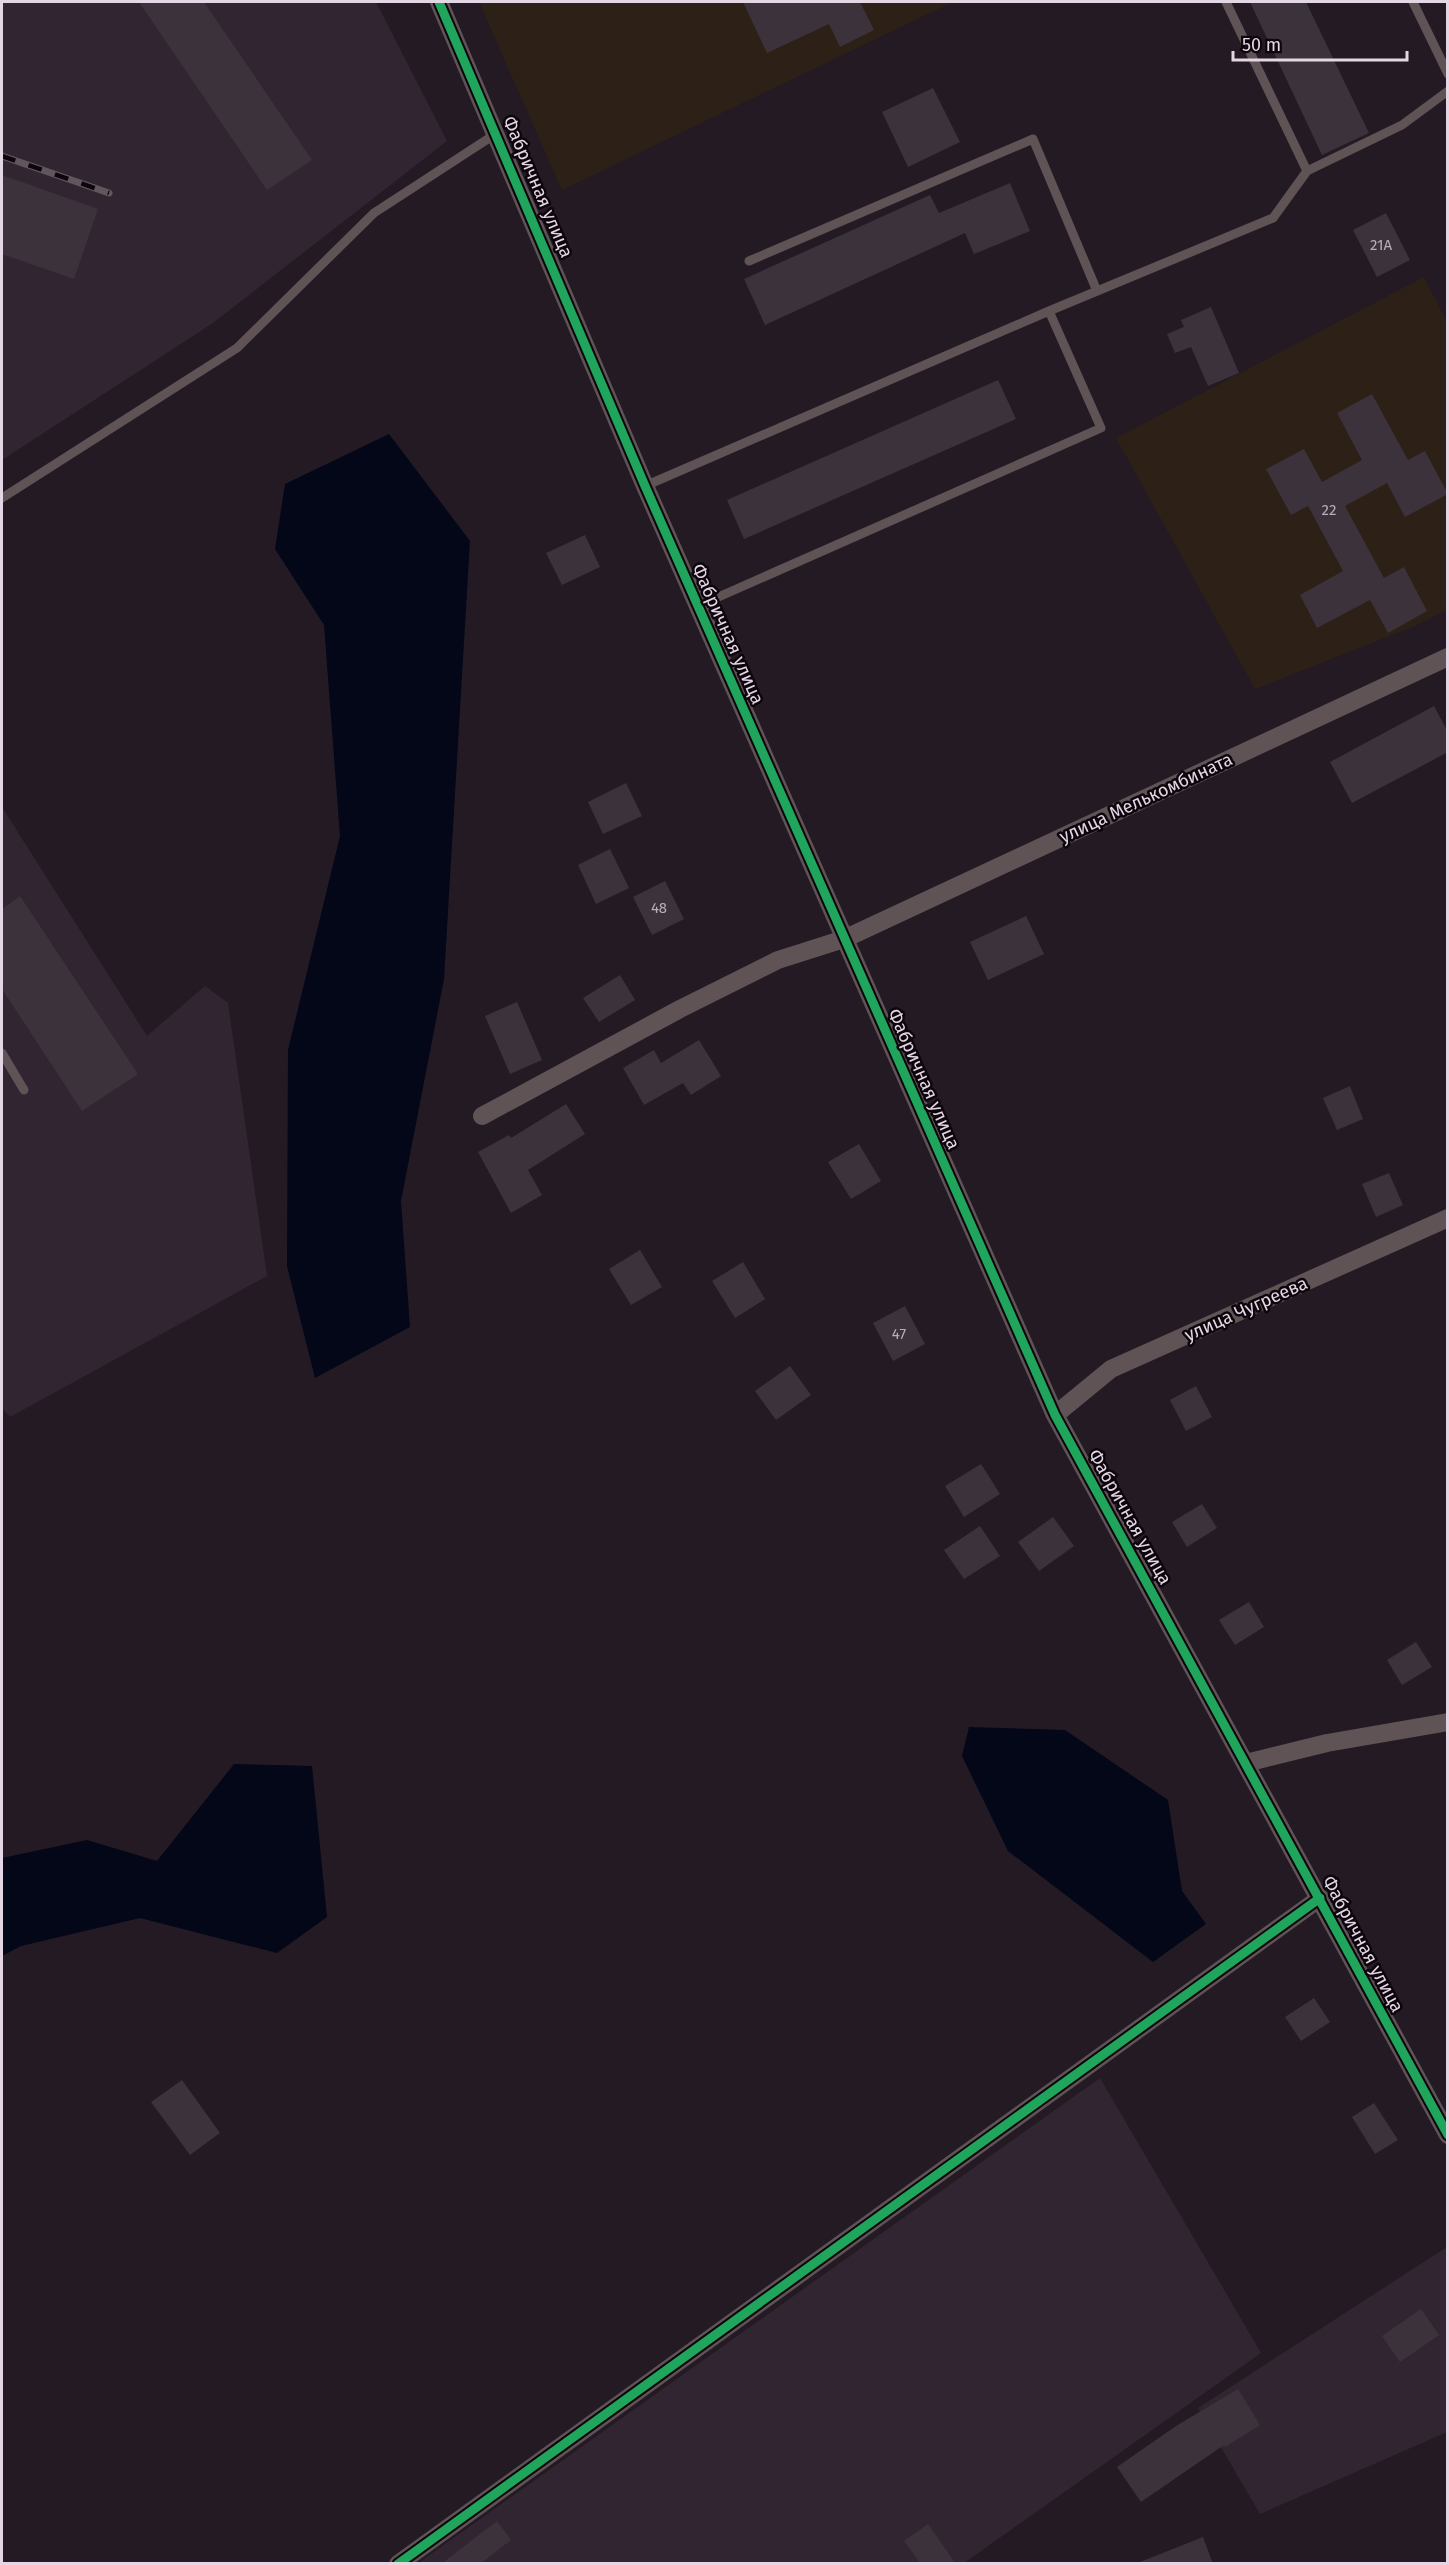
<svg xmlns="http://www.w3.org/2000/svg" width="1449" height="2565" font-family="'Fira Sans',sans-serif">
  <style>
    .industrial { fill: #322532 }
    .education { fill: #2d2016 }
    .water { fill: #030717 }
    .building { fill: #3b323b }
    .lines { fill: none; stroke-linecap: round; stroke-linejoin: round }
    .service { stroke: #605355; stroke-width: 9 }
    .minor { stroke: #605355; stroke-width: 18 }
    .rail-casing { stroke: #60575c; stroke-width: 7 }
    .rail { stroke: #0c050c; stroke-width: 4.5; stroke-dasharray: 14; stroke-linecap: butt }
    .cycleway-casing { stroke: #0c050c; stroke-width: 13 }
    .cycleway { stroke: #20a55d; stroke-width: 9 }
    .labels { text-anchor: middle; stroke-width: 5; stroke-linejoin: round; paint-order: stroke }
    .number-label { font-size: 15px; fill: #baadba }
    .street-label { font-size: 18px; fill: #e4d6e4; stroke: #0c050c }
  </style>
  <rect width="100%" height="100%" fill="#241a24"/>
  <path class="industrial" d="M 2,2 L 376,2 L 447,141 L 213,323 L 2,460 Z
    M 2,807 L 147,1036 L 205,986 L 228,1003 L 267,1276 L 10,1417 L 2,1408 Z
    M 1100,2078 L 1261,2353 L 964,2563 L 417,2564 Z
    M 1447,2247 L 1447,2432 L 1260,2514 L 1198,2408 Z"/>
  <path class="education" d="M 479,2 L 953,2 L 562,190 Z
    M 1424,277 L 1447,322 L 1447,610 L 1413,627 L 1255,689 L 1116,438 Z"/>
  <path class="water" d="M 389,434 L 470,541 L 444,979 L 401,1201 L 410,1327 L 315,1378 L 287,1266 L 288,1050 L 340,836 L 324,625 L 275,549 L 285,484 Z
    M 969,1727 L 1065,1730 L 1168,1800 L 1182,1891 L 1206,1924 L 1153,1962 L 1008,1851 L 962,1756 Z
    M 234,1764 L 312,1766 L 327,1917 L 277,1953 L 140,1918 L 21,1946 L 2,1956 L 2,1858 L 87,1840 L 157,1861 Z"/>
  <path class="building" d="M 139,2 L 204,2 L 312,160 L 267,190 Z
    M 743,2 L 860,2 L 874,30 L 840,47 L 829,24 L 767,53 Z
    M 1250,2 L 1306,2 L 1369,133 L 1322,155 Z
    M 933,88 L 960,142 L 908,167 L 882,112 Z
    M 2,175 L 98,209 L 74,279 L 2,254 Z
    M 1010,183 L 1030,231 L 974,254 L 965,233 L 765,325 L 744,279 L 930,195 L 939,213 Z
    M 1386,213 L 1410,260 L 1377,277 L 1353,230 Z
    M 1211,307 L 1239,373 L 1208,386 L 1191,347 L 1175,353 L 1167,334 L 1184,327 L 1181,320 Z
    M 998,380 L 1016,419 L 744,539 L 727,500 Z
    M 1372,394 L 1408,460 L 1425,451 L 1448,494 L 1405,517 L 1387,483 L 1345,506 L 1384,578 L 1404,567 L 1427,611 L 1388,633 L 1370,600 L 1317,628 L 1300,595 L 1343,571 L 1308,506 L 1291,515 L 1266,469 L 1304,449 L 1322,482 L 1362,460 L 1337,413 Z
    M 585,535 L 600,567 L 562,585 L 546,553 Z
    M 1434,706 L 1448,732 L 1448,752 L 1352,803 L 1330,762 Z
    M 626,783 L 642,816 L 603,834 L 588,802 Z
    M 610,849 L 629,888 L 596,904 L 578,865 Z
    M 665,881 L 684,919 L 652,935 L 633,897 Z
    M 20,896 L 138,1074 L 82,1111 L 2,989 L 2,909 Z
    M 1026,916 L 1044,954 L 988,980 L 970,942 Z
    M 620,975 L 635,1000 L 599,1022 L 583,998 Z
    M 517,1002 L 542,1060 L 510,1074 L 485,1016 Z
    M 699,1040 L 721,1076 L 691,1095 L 683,1083 L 644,1105 L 623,1068 L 654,1050 L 661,1063 Z
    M 1350,1086 L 1363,1119 L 1337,1130 L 1323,1098 Z
    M 566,1104 L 585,1134 L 528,1170 L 542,1195 L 511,1213 L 478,1152 L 509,1135 L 511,1138 Z
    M 859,1144 L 881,1181 L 851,1199 L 828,1162 Z
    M 1389,1173 L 1403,1205 L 1376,1217 L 1362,1184 Z
    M 640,1250 L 662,1287 L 631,1305 L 609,1269 Z
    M 743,1262 L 765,1299 L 735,1318 L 712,1281 Z
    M 905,1306 L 925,1344 L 893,1361 L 873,1323 Z
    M 790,1366 L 811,1395 L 776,1420 L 755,1391 Z
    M 1196,1386 L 1212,1417 L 1186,1431 L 1170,1400 Z
    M 981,1464 L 1000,1494 L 964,1517 L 945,1486 Z
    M 1202,1504 L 1217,1528 L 1187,1547 L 1172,1522 Z
    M 1053,1517 L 1074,1546 L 1039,1571 L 1018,1542 Z
    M 980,1526 L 1000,1556 L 964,1579 L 944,1550 Z
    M 1249,1602 L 1264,1627 L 1235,1645 L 1219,1620 Z
    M 1416,1642 L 1432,1667 L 1402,1685 L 1387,1660 Z
    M 1314,1998 L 1330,2022 L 1301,2041 L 1285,2017 Z
    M 182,2080 L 220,2133 L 190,2155 L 151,2102 Z
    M 1374,2103 L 1398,2140 L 1375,2154 L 1352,2117 Z
    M 1421,2309 L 1439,2335 L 1400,2362 L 1382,2336 Z
    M 1238,2389 L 1260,2425 L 1225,2447 L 1224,2445 L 1141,2502 L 1117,2467 L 1176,2426 Z
    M 497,2521 L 511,2540 L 480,2564 L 441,2564 Z
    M 928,2524 L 956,2564 L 921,2564 L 904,2541 Z
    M 1203,2537 L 1213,2564 L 1140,2564 L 1140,2562 Z"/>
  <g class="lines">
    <path class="service" d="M 1226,2 L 1307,171
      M 1413,2 L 1448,74
      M 749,261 L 1033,139 L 1097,291
      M 645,486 L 1049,311 L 1273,218 L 1307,171 L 1402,125 L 1448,91
      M 2,498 L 237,348 L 374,213 L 497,133
      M 698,606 L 1101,428 L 1049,311
      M 2,1053 L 24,1090"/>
    <path class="minor" d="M 439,2 L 645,486 L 1055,1415 L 1448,2135
      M 482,1116 L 680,1009 L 778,960 L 844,939 L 1448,657
      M 1055,1415 L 1111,1369 L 1448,1218
      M 1246,1763 L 1327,1743 L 1448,1722
      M 398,2564 L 1320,1898"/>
    <g class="rail-casing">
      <path id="rail" d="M 2,156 L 109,193"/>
    </g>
    <use href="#rail" class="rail"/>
    <g class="cycleway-casing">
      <path id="cycleway" d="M 439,2 L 645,486 L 1055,1415 L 1448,2135
        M 398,2564 L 1320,1898"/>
    </g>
    <use href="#cycleway" class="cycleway"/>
  </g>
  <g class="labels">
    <g class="number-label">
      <text x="1381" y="250">21А</text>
      <text x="1329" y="515">22</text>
      <text x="659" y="913">48</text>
      <text x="899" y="1339">47</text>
    </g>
    <g class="street-label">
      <text transform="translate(538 187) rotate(67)" y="6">Фабричная улица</text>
      <text transform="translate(728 634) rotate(66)" y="6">Фабричная улица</text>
      <text transform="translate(1146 798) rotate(-25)" y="6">улица Мелькомбината</text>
      <text transform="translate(924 1079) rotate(66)" y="6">Фабричная улица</text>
      <text transform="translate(1246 1309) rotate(-24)" y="6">улица Чугреева</text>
      <text transform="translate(1130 1517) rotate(61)" y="6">Фабричная улица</text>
      <text transform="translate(1363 1944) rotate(62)" y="6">Фабричная улица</text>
    </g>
  </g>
  <rect width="1449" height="2565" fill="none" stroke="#e4d6e4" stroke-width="6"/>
  <path d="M1233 51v9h174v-9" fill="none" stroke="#e4d6e4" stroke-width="3"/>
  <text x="1242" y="51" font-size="18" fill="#e4d6e4" stroke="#0c050c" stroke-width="4.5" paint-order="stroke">50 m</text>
</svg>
